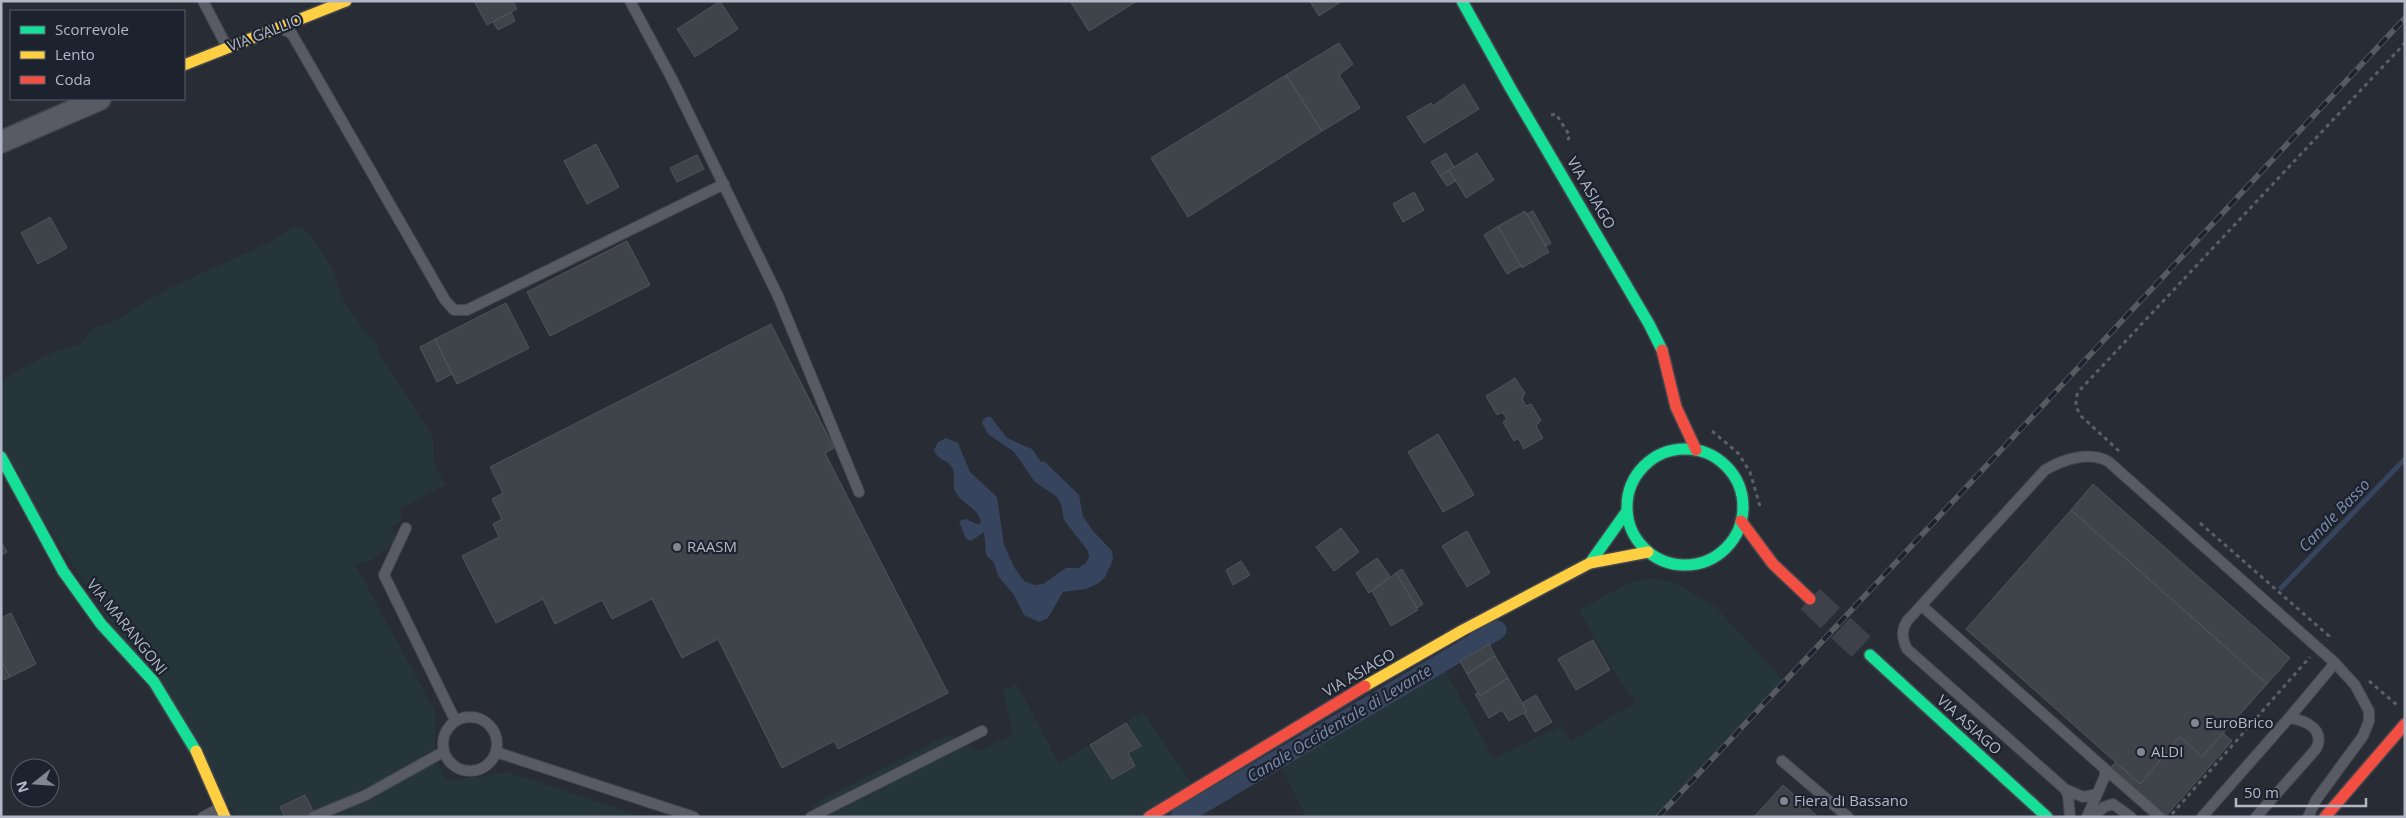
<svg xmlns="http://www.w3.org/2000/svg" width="2406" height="818" font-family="'Open Sans',sans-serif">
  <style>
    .green { fill: #253539 }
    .water { fill: #37445e }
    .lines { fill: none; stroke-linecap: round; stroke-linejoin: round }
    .stream { stroke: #37445e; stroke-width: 5 }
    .canal { stroke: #37445e; stroke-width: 19 }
    .building { fill: #3f434a; stroke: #50545c }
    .secondary-tunnel { stroke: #3d414a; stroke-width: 28; stroke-dasharray: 28 14; stroke-linecap: butt }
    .lane-casing { stroke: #44474d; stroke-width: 12 }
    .street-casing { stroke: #44474d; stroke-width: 24 }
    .fast-casing { stroke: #44474d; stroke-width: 14 }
    .slow-casing { stroke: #44474d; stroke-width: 14 }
    .jam-casing { stroke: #44474d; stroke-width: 14 }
    .path { stroke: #5b5f67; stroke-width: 3; stroke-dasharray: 4 4; stroke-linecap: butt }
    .lane { stroke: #585b63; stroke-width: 10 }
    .street { stroke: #585b63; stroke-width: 21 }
    .fast { stroke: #16e098; stroke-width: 11 }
    .slow { stroke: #ffcf43; stroke-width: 11 }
    .jam { stroke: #f24e42; stroke-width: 11 }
    .rail-casing { stroke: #575a60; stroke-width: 5.5 }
    .rail { stroke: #1c222e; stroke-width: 4; stroke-dasharray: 11; stroke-linecap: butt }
    .poi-dot { fill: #828693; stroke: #1c222e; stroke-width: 2 }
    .labels { text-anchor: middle; stroke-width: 4.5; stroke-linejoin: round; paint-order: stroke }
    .street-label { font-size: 15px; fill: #b2b7c6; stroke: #1c222e }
    .poi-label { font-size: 15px; fill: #b2b7c6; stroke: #1c222e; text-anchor: start }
    .water-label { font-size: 16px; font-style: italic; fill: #7b8bac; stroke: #1c222e }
  </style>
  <rect width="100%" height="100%" fill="#282c34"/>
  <path class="green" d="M 293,227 L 305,229 L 318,245 L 332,269 L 344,301 L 366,333 L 374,339 L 381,356 L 433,437 L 433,461 L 445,485 L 398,510 L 403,520 L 390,527 L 397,540 L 371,561 L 355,564 L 435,711 L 435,755 L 446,781 L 507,772 L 644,817 L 236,817 L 1,455 L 1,382 C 20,368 57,348 80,344 L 94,327 L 111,323 L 167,289 L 273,241 Z
    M 1650,578 L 1674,582 L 1716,607 L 1783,680 L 1655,817 L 1306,817 L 1274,752 L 1437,655 L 1493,758 L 1562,726 L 1571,741 L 1636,702 L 1613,671 L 1579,610 L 1628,583 Z
    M 1017,684 L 1059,763 L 1143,712 L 1193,786 L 1147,817 L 818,817 L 812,805 L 949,734 L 978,751 L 1013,735 L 1003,691 Z"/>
  <path class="water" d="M 990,416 L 1007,438 L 1032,449 L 1041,462 L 1044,461 L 1079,495 L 1083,516 L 1093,531 L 1112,551 L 1113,560 L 1105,577 L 1099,583 L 1086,589 L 1063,592 L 1048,618 L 1039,622 L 1024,615 L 1014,595 L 998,576 L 994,563 L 986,555 L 984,532 L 971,541 L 966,539 L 959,521 L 966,519 L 977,524 L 981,523 C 978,507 963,505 956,493 C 950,484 958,475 951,466 C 946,459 937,460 934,450 L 938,442 L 946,438 L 958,443 L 970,472 L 997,497 L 1004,545 L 1014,567 L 1024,581 L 1035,585 L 1043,584 L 1066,568 L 1078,568 L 1086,563 L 1089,557 L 1088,551 L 1064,520 L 1061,504 L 1056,496 L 1035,482 L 1014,452 L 988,434 L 982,423 L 984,418 Z"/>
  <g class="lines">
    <path class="stream" d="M 2281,588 L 2405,459"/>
    <path class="canal" d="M 1180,817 L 1497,630"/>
  </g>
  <path class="building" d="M 474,1 L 513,1 L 517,9 L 487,25 Z
    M 720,1 L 738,29 L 695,57 L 677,29 Z
    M 1070,1 L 1137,1 L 1089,31 Z
    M 1310,1 L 1342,1 L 1319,16 Z
    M 511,12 L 515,21 L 498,30 L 493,22 Z
    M 1339,43 L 1353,64 L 1339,75 L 1360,108 L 1322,131 L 1286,75 Z
    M 1286,75 L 1322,131 L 1188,217 L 1151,158 Z
    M 1464,84 L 1479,109 L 1424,143 L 1407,117 L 1431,103 L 1433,106 Z
    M 596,144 L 619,187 L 587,204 L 564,161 Z
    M 1446,153 L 1454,167 L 1440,176 L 1431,162 Z
    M 1477,153 L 1494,180 L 1466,198 L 1449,170 Z
    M 697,155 L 704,169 L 677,182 L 670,168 Z
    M 1449,170 L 1456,181 L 1447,186 L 1440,176 Z
    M 1414,192 L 1424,210 L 1403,222 L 1393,204 Z
    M 1525,211 L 1549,252 L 1522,268 L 1498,226 Z
    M 1533,211 L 1551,243 L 1546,246 L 1527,214 Z
    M 50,217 L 67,248 L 38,264 L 21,233 Z
    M 1498,226 L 1521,266 L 1507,274 L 1484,235 Z
    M 627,241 L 650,285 L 550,336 L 527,292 Z
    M 506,303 L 529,348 L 457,384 L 435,339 Z
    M 771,324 L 834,448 L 825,453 L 948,693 L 838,749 L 834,741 L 782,768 L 718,639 L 682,658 L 652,599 L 612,619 L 602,600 L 555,624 L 543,599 L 496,623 L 462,556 L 499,537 L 493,524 L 502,519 L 492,499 L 503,493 L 490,467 Z
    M 435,339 L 452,374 L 437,382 L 420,347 Z
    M 1515,378 L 1525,393 L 1522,399 L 1526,406 L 1531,404 L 1541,420 L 1536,426 L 1543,438 L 1524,449 L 1518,438 L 1514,441 L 1503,422 L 1507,419 L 1502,412 L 1497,415 L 1486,396 Z
    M 1438,434 L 1474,495 L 1443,512 L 1408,452 Z
    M 2093,484 L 2290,658 L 2267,684 L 2071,510 Z
    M 2071,510 L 2267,684 L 2202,757 L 2180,737 L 2140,784 L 1966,629 Z
    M 1341,528 L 1359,552 L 1334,571 L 1316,547 Z
    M 1467,531 L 1490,573 L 1467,587 L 1442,546 Z
    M 1,541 L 7,552 L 1,555 Z
    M 1377,558 L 1390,576 L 1369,593 L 1356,573 Z
    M 1241,561 L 1250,575 L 1233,585 L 1226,570 Z
    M 1402,569 L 1423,604 L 1417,608 L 1396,573 Z
    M 1396,573 L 1418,610 L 1391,626 L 1372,591 Z
    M 11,613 L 36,664 L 10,677 L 1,660 L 1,618 Z
    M 1593,640 L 1610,670 L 1576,690 L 1558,659 Z
    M 1489,644 L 1495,656 L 1467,674 L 1460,661 Z
    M 1495,656 L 1508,678 L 1480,696 L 1467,674 Z
    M 1,660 L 10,677 L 1,681 Z
    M 1508,678 L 1527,711 L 1509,721 L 1502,710 L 1489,718 L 1475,694 L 1478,693 L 1480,696 Z
    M 1536,695 L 1552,722 L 1535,732 L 1524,713 L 1527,711 L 1522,703 Z
    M 1126,723 L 1141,746 L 1128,753 L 1135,766 L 1112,779 L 1090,745 Z
    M 2223,733 L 2232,741 L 2165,817 L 2109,769 L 2116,762 L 2140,784 L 2180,737 L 2202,757 Z
    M 1783,785 L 1818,817 L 1754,817 Z
    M 305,795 L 316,817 L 285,817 L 280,807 Z"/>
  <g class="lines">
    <path class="secondary-tunnel" d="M 1810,599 L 1870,655"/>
    <g class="lane-casing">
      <path id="lane" d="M 203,1 L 227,47
        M 630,1 L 672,79 L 778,296 L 859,492
        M 282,29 L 292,34 L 445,300 L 454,310 L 467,310 L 724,184
        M 406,528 L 384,575 L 455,720
        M 1922,606 L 2105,769 L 2105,776 L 2087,817
        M443 744a27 27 0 1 1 54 0a27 27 0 1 1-54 0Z
        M 2289,718 L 2335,663
        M 496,752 L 694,817
        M 1782,761 L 1848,817
        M 2105,769 L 2160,817
        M 2065,789 L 2068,795 L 2070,817
        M 2097,794 L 2083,797 L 2065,789 L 1907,649 C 1902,638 1901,631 1907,621 L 2045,470 C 2062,460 2090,450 2109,462 L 2335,663 L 2355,685 L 2369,711 L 2369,721 L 2363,736 L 2316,800 L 2308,817
        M 203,817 L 220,808
        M 313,817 L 366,795 L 443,752
        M 811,817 L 982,731
        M 2093,817 L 2104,807 L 2113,804 L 2131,817
        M 2202,817 L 2289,718 C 2305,720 2326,729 2316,749 L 2256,817"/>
    </g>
    <g class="street-casing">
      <path id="street" d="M 1,142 L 100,99"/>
    </g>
    <g class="fast-casing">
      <path id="fast" d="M 1462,1 L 1511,89 L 1649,324 L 1662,350
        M1627 507a58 58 0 1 1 116 0a58 58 0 1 1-116 0Z
        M 1,457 L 63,571 L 101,624 L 154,682 L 196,751
        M 1590,563 L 1627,511
        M 1870,655 L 2047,817"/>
    </g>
    <g class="slow-casing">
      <path id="slow" d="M 184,65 L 346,1
        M 1365,686 L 1463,630 L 1590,563 L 1648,552
        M 196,751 L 225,817"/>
    </g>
    <g class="jam-casing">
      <path id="jam" d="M 1662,350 L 1676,407 L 1696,450
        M 1741,521 L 1773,564 L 1810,599
        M 1149,817 L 1365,686
        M 2325,817 L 2405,724"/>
    </g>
    <path class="path" d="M 1551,115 L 1556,114 L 1570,136 L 1567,141
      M 1712,431 L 1738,453 L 1750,472 L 1761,510
      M 2119,451 L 2081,416 C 2075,407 2075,402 2078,392 L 2405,43
      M 2200,523 L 2329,636 L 2326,640
      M 2369,681 L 2397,705
      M 2172,814 L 2310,657"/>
    <use href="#lane" class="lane"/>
    <use href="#street" class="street"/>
    <use href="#fast" class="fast"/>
    <use href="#slow" class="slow"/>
    <use href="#jam" class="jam"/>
    <g class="rail-casing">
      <path id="rail" d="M 1658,817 L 2405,18"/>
    </g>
    <use href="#rail" class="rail"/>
  </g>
  <g class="poi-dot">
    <circle cx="677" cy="547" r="5"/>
    <circle cx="2195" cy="723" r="5"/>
    <circle cx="2141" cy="752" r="5"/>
    <circle cx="1784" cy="801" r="5"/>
  </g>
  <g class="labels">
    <g class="street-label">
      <text transform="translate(265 33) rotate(-21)" y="5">VIA GALLIO</text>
      <text transform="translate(1591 193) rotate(60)" y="5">VIA ASIAGO</text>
      <text transform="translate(127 627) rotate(51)" y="5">VIA MARANGONI</text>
      <text transform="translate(1359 673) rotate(-30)" y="5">VIA ASIAGO</text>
      <text transform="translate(1969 725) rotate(42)" y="5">VIA ASIAGO</text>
    </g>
    <g class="poi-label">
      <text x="687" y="552">RAASM</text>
      <text x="2205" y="728">EuroBrico</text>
      <text x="2151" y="757">ALDI</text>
      <text x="1794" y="806">Fiera di Bassano</text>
    </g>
    <g class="water-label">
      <text transform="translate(2334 515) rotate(-46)" y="6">Canale Basso</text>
      <text transform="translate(1339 723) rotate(-31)" y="6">Canale Occidentale di Levante</text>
    </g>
  </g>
  <rect width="2406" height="818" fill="none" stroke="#b2b7c6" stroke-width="5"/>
  <rect x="10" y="10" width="175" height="90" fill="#1c222e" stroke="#585e6b"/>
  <rect x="20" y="26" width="25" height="8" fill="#16e098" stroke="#585e6b"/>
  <text x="55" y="35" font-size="15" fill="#b2b7c6">Scorrevole</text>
  <rect x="20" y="51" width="25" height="8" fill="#ffcf43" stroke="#585e6b"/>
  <text x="55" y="60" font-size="15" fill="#b2b7c6">Lento</text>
  <rect x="20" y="76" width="25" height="8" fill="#f24e42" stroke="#585e6b"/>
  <text x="55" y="85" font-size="15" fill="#b2b7c6">Coda</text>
  <g transform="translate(35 783) rotate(253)"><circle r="24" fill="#1c222e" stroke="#585e6b"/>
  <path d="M0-4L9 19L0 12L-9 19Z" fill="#828693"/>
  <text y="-8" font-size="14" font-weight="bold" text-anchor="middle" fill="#b2b7c6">N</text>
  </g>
  <path d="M2236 798v8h130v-8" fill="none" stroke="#b2b7c6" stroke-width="2.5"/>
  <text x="2244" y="798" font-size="15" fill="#b2b7c6" stroke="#1c222e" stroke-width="4" paint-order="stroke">50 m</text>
</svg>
